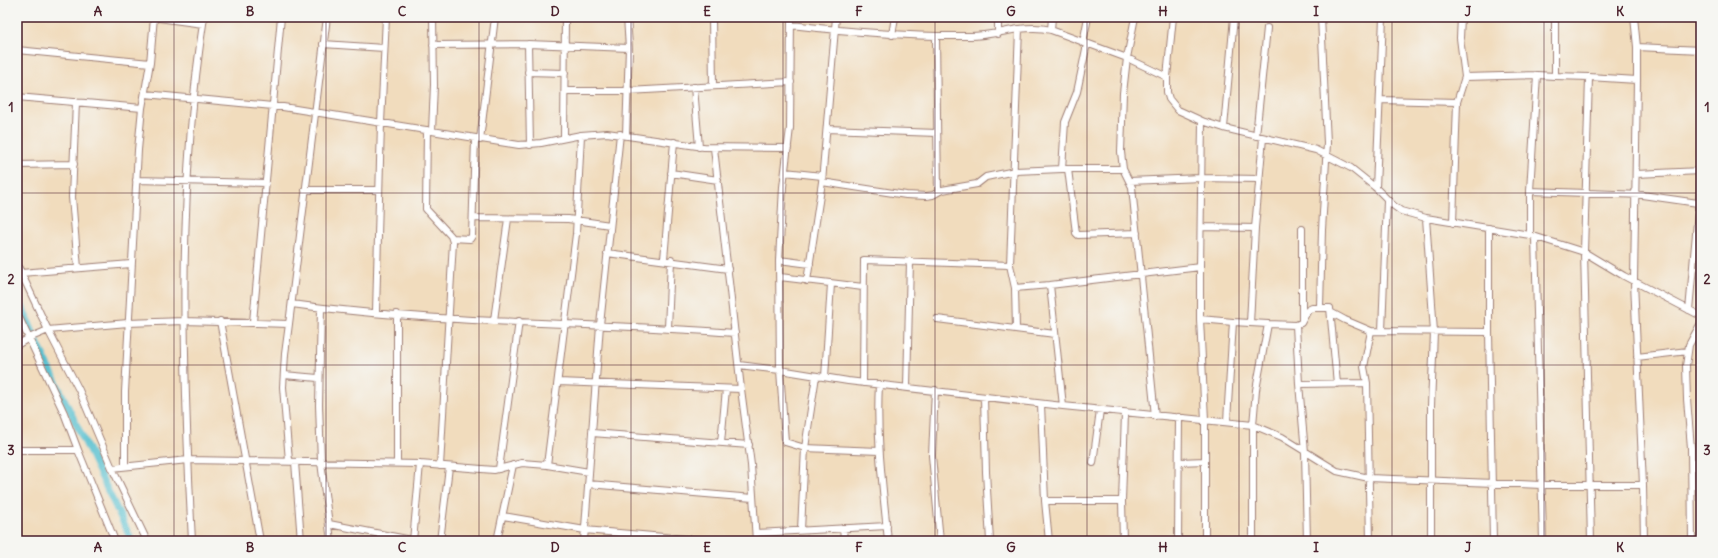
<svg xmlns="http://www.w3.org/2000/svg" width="1718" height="558" font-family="Delius,sans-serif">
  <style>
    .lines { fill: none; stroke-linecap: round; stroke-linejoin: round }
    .canal { stroke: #54bfcf; stroke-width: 7 }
    .minor-casing { stroke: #9e7e74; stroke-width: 8 }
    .minor { stroke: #fff; stroke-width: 6 }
    .grid { fill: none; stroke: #4a1f2b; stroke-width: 1; stroke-opacity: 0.55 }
    .neatline { fill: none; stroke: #4a1f2b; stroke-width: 1.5 }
    .grid-label { font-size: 13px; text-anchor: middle; font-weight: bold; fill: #4a1f2b }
  </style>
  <rect width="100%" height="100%" fill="#f6f6f2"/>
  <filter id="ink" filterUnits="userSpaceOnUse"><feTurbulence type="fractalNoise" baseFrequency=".025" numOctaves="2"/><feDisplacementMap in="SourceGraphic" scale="8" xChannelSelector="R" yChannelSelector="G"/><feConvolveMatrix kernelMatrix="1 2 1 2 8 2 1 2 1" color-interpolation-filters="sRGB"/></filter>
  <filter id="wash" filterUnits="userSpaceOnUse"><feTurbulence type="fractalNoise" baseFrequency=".012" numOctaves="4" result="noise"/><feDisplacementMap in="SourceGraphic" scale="16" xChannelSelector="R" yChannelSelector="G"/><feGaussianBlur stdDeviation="0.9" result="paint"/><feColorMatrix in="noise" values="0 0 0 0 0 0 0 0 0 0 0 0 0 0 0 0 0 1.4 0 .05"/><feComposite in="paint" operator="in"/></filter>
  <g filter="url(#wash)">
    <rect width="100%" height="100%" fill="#f1dcbd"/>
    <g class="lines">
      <path class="canal" d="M 17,294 L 37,342 L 132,541"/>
    </g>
  </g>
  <g filter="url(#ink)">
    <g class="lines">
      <g class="minor-casing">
        <path id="minor" d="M 151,17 L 203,24
          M 712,17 L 713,86
          M 791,17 L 790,128 L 783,187 L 779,260 L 780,370 L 848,381 L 1063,406 L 1253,425 L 1282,437 L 1337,471 L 1369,478 L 1541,485 L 1643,485
          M 1135,17 L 1127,58 L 1123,93 L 1121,152 L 1123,169 L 1132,187 L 1155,416
          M 1634,17 L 1637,47 L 1637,80 L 1634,282 L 1643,485 L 1644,541
          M 791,25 C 851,32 910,37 970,36 C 998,36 1024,23 1051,30 L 1127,58 L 1167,77 L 1167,92 L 1169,99 L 1178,110 L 1202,121 L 1224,128 L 1316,150 L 1351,168 L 1376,188 L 1394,206 L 1401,211 L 1426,218 L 1530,235 L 1584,252 L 1624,276 L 1701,316
          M 1051,30 L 1052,17
          M 998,34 L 998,17
          M 892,35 L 895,17
          M 936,37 L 938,192
          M 1083,43 L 1088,17
          M 323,44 L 384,48
          M 528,44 L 530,145
          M 433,45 L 528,44 L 629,48
          M 1637,47 L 1701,50
          M 17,50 L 150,63
          M 528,72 L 565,73
          M 1555,76 L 1589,77 L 1584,252 L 1591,541
          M 1167,77 L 1173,17
          M 1465,77 L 1537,75
          M 1589,77 L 1637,80
          M 694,87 L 699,147
          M 565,91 L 628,91 L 791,82
          M 145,94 L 283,107 L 519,145 L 541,143 L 581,135 L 607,133 L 704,147 L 788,148
          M 17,97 L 142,108
          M 1380,100 L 1457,102
          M 76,102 L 72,197 L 78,268
          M 1202,121 L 1200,267 L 1200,319 L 1205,420 L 1205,541
          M 1224,128 L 1234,17
          M 827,129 L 937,133
          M 427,130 L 426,209 L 451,236 L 453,242 L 440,466
          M 432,131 L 434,85 L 433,17
          M 626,134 L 629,48 L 627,17
          M 1256,136 L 1267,28
          M 564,138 L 565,17
          M 480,140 L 495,17
          M 714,148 L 741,389 L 751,465 L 756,541
          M 17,165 L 74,164
          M 1062,169 L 1065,122 L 1077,92 L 1087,44
          M 1068,169 L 1076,233 L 1078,235 L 1137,233
          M 785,172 L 822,176
          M 671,173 L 718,180
          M 1636,174 L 1701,171
          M 136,180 L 266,183
          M 1129,181 L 1201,178 L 1259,179
          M 822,182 L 906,195 L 926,196 L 933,195 L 942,190 L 977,184 L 986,177 L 1015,171 L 1062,169 L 1123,169
          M 1376,188 L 1383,17
          M 305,190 L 379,190
          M 1530,191 L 1642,195 L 1698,203
          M 474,218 L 568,219 L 610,225
          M 1426,218 L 1434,332 L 1431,406 L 1431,541
          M 1453,223 L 1457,102 L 1465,77 L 1460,38 L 1461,17
          M 1201,227 L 1255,228
          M 1530,235 L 1530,191 L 1537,75 L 1555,76 L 1555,17
          M 1535,237 L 1543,541
          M 452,238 L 470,239 L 472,236 L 475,139
          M 607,253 L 728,269
          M 664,259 L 674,142
          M 779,260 L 810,264
          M 17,264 L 48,330 L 79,390 L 112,468 L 147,541
          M 1010,265 L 1015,288 L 1050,285 L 1200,267
          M 21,273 L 131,264
          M 780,277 L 863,287
          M 807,281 L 822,182 L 836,17
          M 1050,285 L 1063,406
          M 1015,288 L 1016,329
          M 292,304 C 438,324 587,322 735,333
          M 1320,307 L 1322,230 L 1327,143 L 1321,17
          M 321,308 L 319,405 L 321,462 L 331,541
          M 1689,310 L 1701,179
          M 376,312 L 381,123 L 386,17
          M 17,313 L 64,413 L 78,450
          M 1332,313 L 1345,320 L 1371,331 L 1489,332 L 1489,228
          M 397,314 L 397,463
          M 937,319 L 1055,334
          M 1200,319 L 1233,322
          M 494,320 L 508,219
          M 1302,320 L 1302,229
          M 220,321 L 260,541
          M 253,322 L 281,17
          M 1250,323 L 1268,324 L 1256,390 L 1253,425 L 1253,541
          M 1268,324 L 1296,325 L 1301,323 L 1308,310 L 1312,308 L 1330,308 L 1337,384
          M 1296,325 L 1299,384 L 1305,452 L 1307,541
          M 668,328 L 671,260
          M 1382,331 L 1387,200
          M 1489,332 L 1493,541
          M 17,345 L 29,338 L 48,330 L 128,323 L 184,321 L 289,324 L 327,17
          M 1637,357 L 1688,351
          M 739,365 L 780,370 L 785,442 L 805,448 L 879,451
          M 284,375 L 318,378
          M 825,377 L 831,284
          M 558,382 L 741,389
          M 863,383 L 864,260 L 1010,265 L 1019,29
          M 879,384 C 876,437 883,489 888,541
          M 1299,384 L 1367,383
          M 907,387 L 910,261
          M 935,390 L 932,456 L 940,541
          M 984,397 L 986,472 L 990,541
          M 1041,404 L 1045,501 L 1049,541
          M 1227,421 L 1233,322 L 1250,323 L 1255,228 L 1263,138
          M 592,433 L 749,445
          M 721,443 L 726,389
          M 17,450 L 78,450 L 115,541
          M 289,461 L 283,387 L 285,354 L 289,324
          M 295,462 L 301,541
          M 1179,462 L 1205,461
          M 1093,463 L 1100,410
          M 547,465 L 576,234 L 581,135
          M 125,466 L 125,392 L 138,150 L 142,108 L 150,63 L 154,17
          M 112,468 L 188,460 L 420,464 L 494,470 L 522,463 L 547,465 L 589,472
          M 499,469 L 519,321
          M 588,484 L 753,498
          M 1045,501 L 1122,501
          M 503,516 L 585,530 L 709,541
          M 329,524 L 417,541
          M 843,528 L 844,541
          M 801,530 L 805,448 L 816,376
          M 756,533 L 887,526
          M 192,541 C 183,367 177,190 204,17
          M 413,541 L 420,464
          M 440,541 L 449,467
          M 497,541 L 513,465
          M 584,541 L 600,325 L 620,134
          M 1123,541 L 1122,501 L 1125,413
          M 1178,541 L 1179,417
          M 1370,541 L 1367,383 L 1364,367 L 1371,331
          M 1692,541 L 1691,448 L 1687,399 L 1686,366 L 1689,345 L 1701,323"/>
      </g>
      <use href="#minor" class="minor"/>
    </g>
  </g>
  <path class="grid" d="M 174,17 L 174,541M 326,17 L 326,541M 479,17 L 479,541M 631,17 L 631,541M 783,17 L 783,541M 935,17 L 935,541M 1087,17 L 1087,541M 1239,17 L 1239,541M 1392,17 L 1392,541M 1544,17 L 1544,541M 17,193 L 1701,193M 17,365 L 1701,365"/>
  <rect width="1718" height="558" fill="none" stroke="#f6f6f2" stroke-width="44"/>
  <rect x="22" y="22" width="1674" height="514" class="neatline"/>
  <g class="grid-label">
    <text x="98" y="16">A</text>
    <text x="250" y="16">B</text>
    <text x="402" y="16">C</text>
    <text x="555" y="16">D</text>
    <text x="707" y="16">E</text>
    <text x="859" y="16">F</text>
    <text x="1011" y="16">G</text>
    <text x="1163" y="16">H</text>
    <text x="1316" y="16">I</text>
    <text x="1468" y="16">J</text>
    <text x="1620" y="16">K</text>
    <text x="11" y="112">1</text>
    <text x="1707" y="112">1</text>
    <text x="11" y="284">2</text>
    <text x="1707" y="284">2</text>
    <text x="11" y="455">3</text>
    <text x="1707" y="455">3</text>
    <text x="98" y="552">A</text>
    <text x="250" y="552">B</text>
    <text x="402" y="552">C</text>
    <text x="555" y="552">D</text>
    <text x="707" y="552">E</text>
    <text x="859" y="552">F</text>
    <text x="1011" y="552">G</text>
    <text x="1163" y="552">H</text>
    <text x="1316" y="552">I</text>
    <text x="1468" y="552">J</text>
    <text x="1620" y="552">K</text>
  </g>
</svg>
